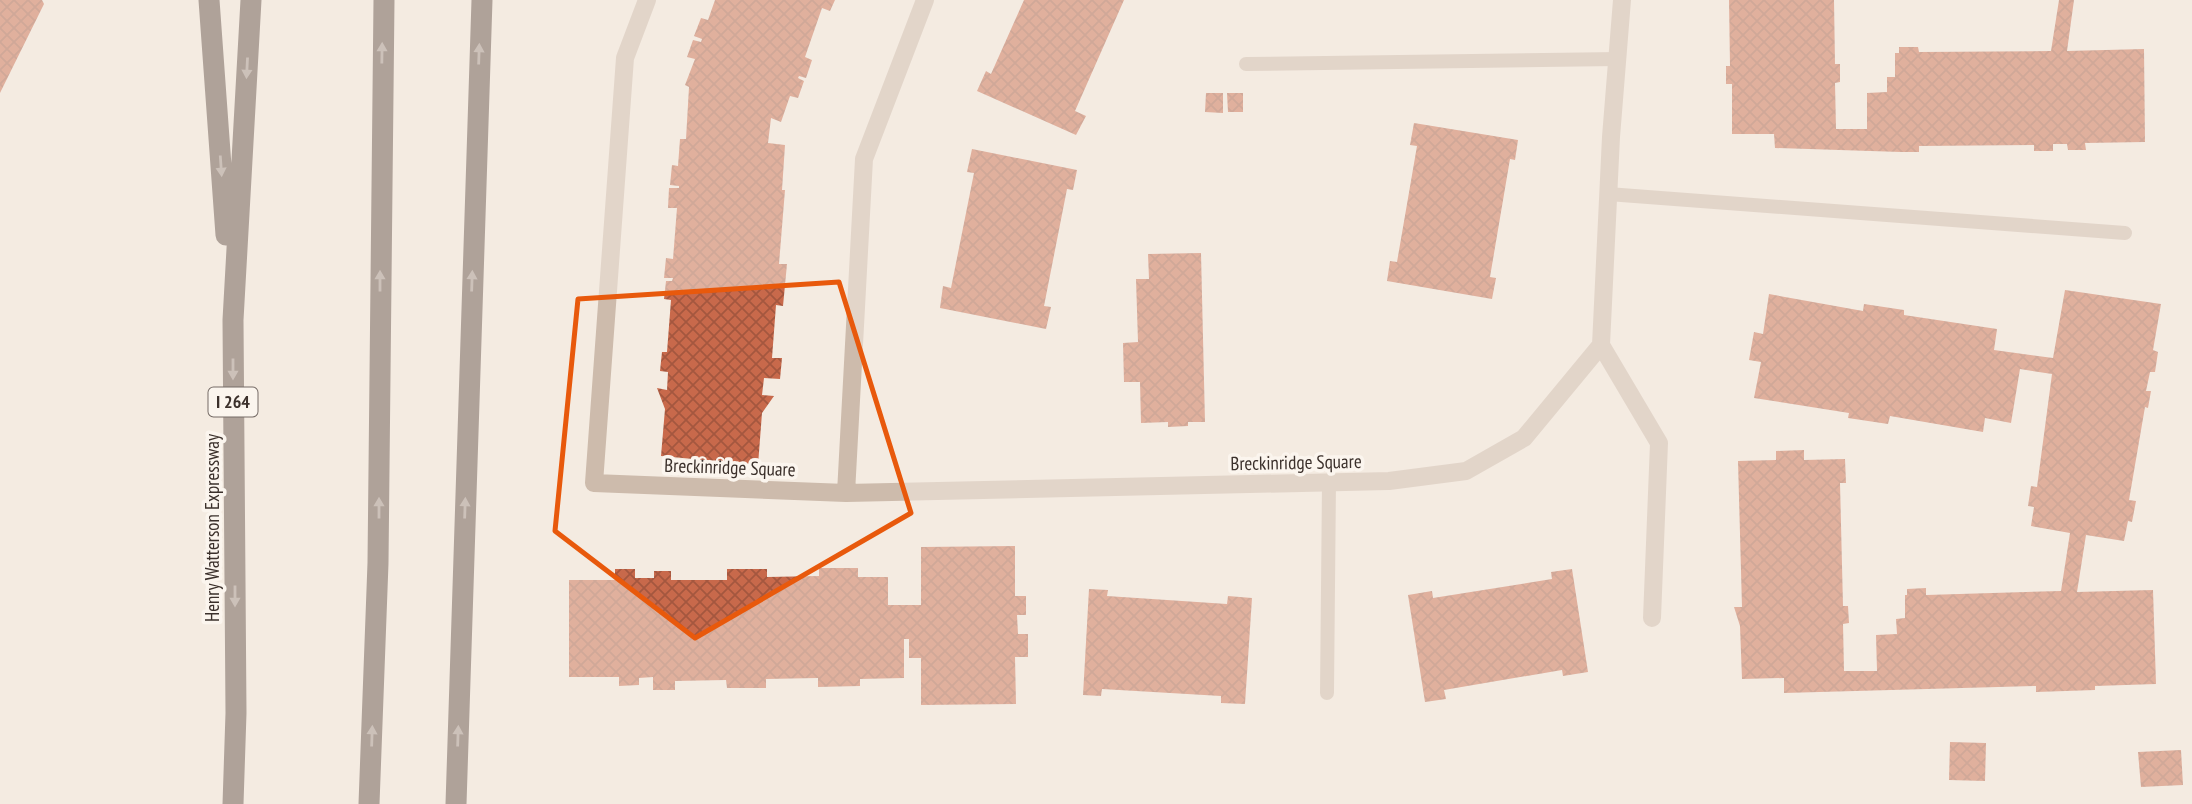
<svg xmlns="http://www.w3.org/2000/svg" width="2192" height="804" font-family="'PT Sans Narrow',sans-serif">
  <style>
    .building { fill: url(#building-cross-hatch) }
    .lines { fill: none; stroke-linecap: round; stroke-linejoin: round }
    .service { stroke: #cdbbac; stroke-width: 14 }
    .minor { stroke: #cdbbac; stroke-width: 18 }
    .motorway { stroke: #5c4a42; stroke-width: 21 }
    .oneway { fill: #9c8e87 }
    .marked { fill: none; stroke: #e8590c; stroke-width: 5; stroke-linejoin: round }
    .labels { text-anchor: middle; stroke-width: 7; stroke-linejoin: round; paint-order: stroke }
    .shield { fill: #fbf5ee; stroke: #756b66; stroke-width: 2 }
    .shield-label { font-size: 18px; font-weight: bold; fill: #3b302b }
    .street-label { font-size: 19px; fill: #3b302b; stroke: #fbf5ee }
  </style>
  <defs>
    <pattern id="building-cross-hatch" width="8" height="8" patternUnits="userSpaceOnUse" patternTransform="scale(1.75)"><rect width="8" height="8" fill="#c8694b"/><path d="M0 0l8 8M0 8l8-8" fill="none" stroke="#a4573f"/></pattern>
  </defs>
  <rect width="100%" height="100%" fill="#f4ebe1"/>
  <path class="building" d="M 0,0 L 42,0 L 44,4 L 0,93 Z
    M 715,0 L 835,0 L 830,11 L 822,8 L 805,57 L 812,60 L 806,78 L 799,76 L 798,78 L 804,81 L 798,98 L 790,96 L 781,122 L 771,118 L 768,143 L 785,145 L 782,190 L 785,190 L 779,264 L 787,264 L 783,306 L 776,305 L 772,358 L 782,358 L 780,379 L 764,378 L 762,395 L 774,396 L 762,413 L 758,465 L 661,456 L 665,409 L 657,388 L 667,390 L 668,372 L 660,371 L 662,352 L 667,352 L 671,300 L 664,299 L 666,281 L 672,281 L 673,278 L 664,278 L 666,258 L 673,259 L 677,208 L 668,208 L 669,188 L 679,188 L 679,186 L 670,185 L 672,165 L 678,166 L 680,139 L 686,139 L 689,87 L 685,85 L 695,59 L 687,57 L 693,40 L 701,42 L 702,39 L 694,36 L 701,18 L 708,20 Z
    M 1024,0 L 1124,0 L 1075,111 L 1086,116 L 1076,135 L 977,91 L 986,71 L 991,74 Z
    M 1729,0 L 1834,0 L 1835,64 L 1840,64 L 1840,82 L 1835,83 L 1836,129 L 1867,129 L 1867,93 L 1887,92 L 1887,77 L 1895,77 L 1895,53 L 1899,53 L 1899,47 L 1918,47 L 1919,52 L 2051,51 L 2059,0 L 2074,0 L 2067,51 L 2144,49 L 2145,142 L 2085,143 L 2086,150 L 2068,150 L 2067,144 L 2053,144 L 2053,151 L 2034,151 L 2034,145 L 1919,146 L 1919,152 L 1901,152 L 1775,148 L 1774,134 L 1732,134 L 1732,84 L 1726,84 L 1726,66 L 1730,66 Z
    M 1206,93 L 1223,93 L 1223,113 L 1205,112 Z
    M 1227,93 L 1243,93 L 1243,112 L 1228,112 Z
    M 1414,123 L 1518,140 L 1515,160 L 1510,159 L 1490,277 L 1496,278 L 1492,299 L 1387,281 L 1390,261 L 1397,262 L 1417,146 L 1410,145 Z
    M 972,149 L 1077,170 L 1073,190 L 1067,189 L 1044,306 L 1051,307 L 1046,329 L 940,308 L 943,286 L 951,288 L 974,173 L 967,172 Z
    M 1201,253 L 1205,422 L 1188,422 L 1188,426 L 1168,427 L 1168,422 L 1141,423 L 1140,382 L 1124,382 L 1123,343 L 1138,342 L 1136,279 L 1149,279 L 1148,254 Z
    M 2065,290 L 2161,304 L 2153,350 L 2158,352 L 2155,372 L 2150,372 L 2146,391 L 2151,391 L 2148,408 L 2145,407 L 2129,500 L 2136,501 L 2132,522 L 2128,521 L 2124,541 L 2086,535 L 2077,592 L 2153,590 L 2156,684 L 2095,686 L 2095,690 L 2036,692 L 2036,686 L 1784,693 L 1784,678 L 1742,679 L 1740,626 L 1734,607 L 1742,607 L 1738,461 L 1776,460 L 1776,451 L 1804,450 L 1804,460 L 1845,459 L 1846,483 L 1840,483 L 1843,606 L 1848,606 L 1849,623 L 1843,624 L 1844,671 L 1877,671 L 1876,635 L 1897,634 L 1896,619 L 1905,618 L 1905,595 L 1907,595 L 1907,589 L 1926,588 L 1926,595 L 2061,591 L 2070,533 L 2031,526 L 2034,507 L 2028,506 L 2031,486 L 2037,487 L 2052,374 L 2020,369 L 2011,423 L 1985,418 L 1983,432 L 1890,416 L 1888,424 L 1848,418 L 1849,413 L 1754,398 L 1761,362 L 1749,360 L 1754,332 L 1763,334 L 1769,294 L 1863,311 L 1864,304 L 1904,310 L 1904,315 L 1997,329 L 1994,350 L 2053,358 Z
    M 1015,546 L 1015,596 L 1026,596 L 1026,615 L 1017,615 L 1018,634 L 1028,634 L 1028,657 L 1015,657 L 1016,704 L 921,705 L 921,658 L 909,658 L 909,639 L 904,639 L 904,678 L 860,679 L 860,686 L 818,687 L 818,678 L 766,679 L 766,688 L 727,688 L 726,680 L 675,681 L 675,690 L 653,690 L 653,677 L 639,678 L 639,685 L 619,686 L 619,677 L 569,677 L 569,580 L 615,580 L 615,569 L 635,569 L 635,578 L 654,578 L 654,571 L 671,571 L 671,580 L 727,580 L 727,569 L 767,569 L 767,577 L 819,576 L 819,568 L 858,568 L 858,577 L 888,577 L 888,605 L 921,605 L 921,547 Z
    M 1572,569 L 1588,672 L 1563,676 L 1562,670 L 1444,690 L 1446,699 L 1425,702 L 1408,595 L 1432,591 L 1433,598 L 1552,579 L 1551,572 Z
    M 1089,589 L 1108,590 L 1107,596 L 1227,604 L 1228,596 L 1252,598 L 1245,704 L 1221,703 L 1221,696 L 1102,689 L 1101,696 L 1083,695 Z
    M 1950,742 L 1986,743 L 1985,781 L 1949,780 Z
    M 2181,750 L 2183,785 L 2141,787 L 2138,752 Z"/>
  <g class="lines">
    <path class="service" d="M 1246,64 L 1618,59
      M 1608,194 L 2125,233
      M 1327,693 L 1329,482"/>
    <path class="minor" d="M 647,0 L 625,58 L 594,483 L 846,493 L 1389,481 L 1466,471 L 1524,438 L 1601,345 L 1611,137 L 1622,0
      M 1601,345 L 1659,443 L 1652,618
      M 846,493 L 864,159 L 925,0"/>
    <path class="motorway" d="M 209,0 L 226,235
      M 233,804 L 236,713 L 233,320 L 251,0
      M 369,804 L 378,563 L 384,0
      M 456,804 L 482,0"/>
  </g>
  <defs><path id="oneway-solid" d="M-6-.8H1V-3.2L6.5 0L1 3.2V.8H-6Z" transform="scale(1.75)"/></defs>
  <g class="oneway">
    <use href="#oneway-solid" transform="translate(382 53) rotate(-89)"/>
    <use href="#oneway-solid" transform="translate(479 54) rotate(-88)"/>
    <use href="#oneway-solid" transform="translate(247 68) rotate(93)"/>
    <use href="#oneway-solid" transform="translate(221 166) rotate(86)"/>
    <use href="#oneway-solid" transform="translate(380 281) rotate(-90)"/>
    <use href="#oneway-solid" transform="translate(472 281) rotate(-88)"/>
    <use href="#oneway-solid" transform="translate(233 369) rotate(90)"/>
    <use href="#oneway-solid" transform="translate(379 508) rotate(-90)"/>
    <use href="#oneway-solid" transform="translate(465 508) rotate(-88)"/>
    <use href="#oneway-solid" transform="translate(235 596) rotate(90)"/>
    <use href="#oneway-solid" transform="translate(372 736) rotate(-88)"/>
    <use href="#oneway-solid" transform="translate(458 736) rotate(-88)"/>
  </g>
  <path d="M0 0H2192V804H0ZM 839,282 L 911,513 L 695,638 L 555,531 L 578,299 Z" fill="#f4ebe1" fill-opacity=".55" fill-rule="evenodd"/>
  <path class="marked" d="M 839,282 L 911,513 L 695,638 L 555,531 L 578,299 Z"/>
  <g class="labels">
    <rect class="shield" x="208.5" y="387.5" width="49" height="29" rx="5"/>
    <g class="shield-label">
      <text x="233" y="408">I 264</text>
    </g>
    <g class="street-label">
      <text transform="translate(1296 462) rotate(-1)" y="7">Breckinridge Square</text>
      <text transform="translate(730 467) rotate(2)" y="7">Breckinridge Square</text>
      <text transform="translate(212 528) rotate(-90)" y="7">Henry Watterson Expressway</text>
    </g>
  </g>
</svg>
